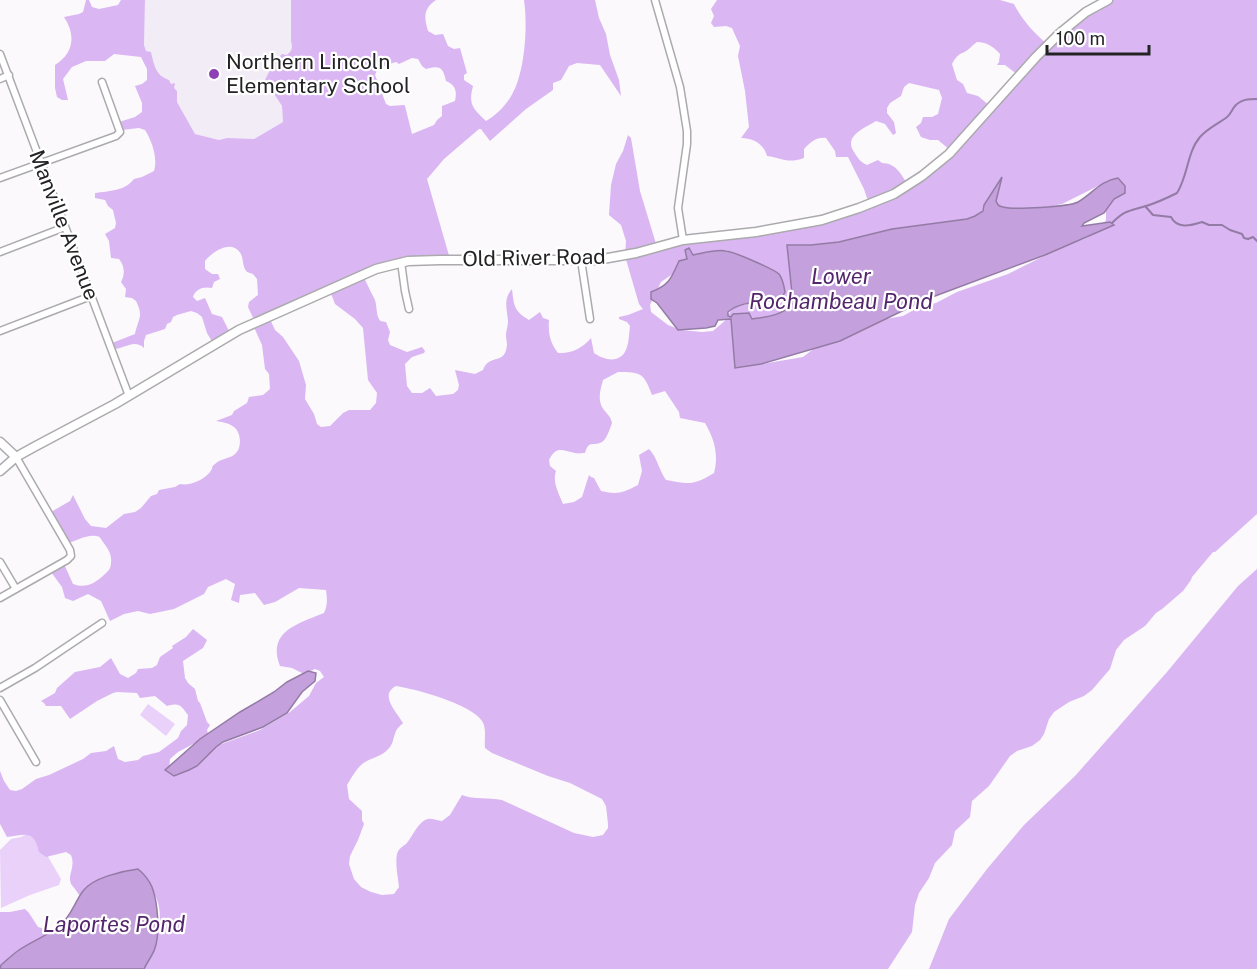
<svg xmlns="http://www.w3.org/2000/svg" width="1257" height="969" font-family="'Public Sans',sans-serif">
  <style>
    .built { fill: #f2ecf6 }
    .green { fill: #e9d1fa }
    .forest { fill: #dab6f3; fill-rule: evenodd }
    .water { fill: #c4a1dc; stroke: #947ba5; stroke-width: 1.5 }
    .lines { fill: none; stroke-linecap: round; stroke-linejoin: round }
    .stream { stroke: #947ba5; stroke-width: 2 }
    .street-casing { stroke: #abaaad; stroke-width: 9 }
    .secondary-casing { stroke: #abaaad; stroke-width: 11 }
    .street { stroke: #fff; stroke-width: 6 }
    .secondary { stroke: #fff; stroke-width: 8 }
    .poi-dot { fill: #8c42b5; stroke: #fff; stroke-width: 2 }
    .labels { text-anchor: middle; stroke-width: 4.5; stroke-linejoin: round; paint-order: stroke }
    .poi-label { font-size: 21px; fill: #232224; stroke: #fff; text-anchor: start }
    .street-label { font-size: 21px; fill: #232224; stroke: #fff }
    .water-label { font-size: 22px; font-style: italic; fill: #53266c; stroke: #fff }
  </style>
  <rect width="100%" height="100%" fill="#fbf9fc"/>
  <path class="built" d="M 145,0 L 291,0 L 291,41 L 293,46 L 290,53 L 286,55 L 265,80 L 282,106 L 283,122 L 253,139 L 227,138 L 219,140 L 195,134 L 177,102 L 177,92 L 171,84 L 155,69 L 151,52 L 146,51 L 144,45 Z"/>
  <path class="green" d="M 148,704 L 175,724 L 166,736 L 140,715 Z
    M 33,831 L 61,879 L 59,885 L 30,895 L 1,908 L 0,850 L 11,839 L 21,837 Z"/>
  <path class="forest" d="M 86,0 L 89,0 L 92,7 L 99,9 L 118,5 L 121,0 L 145,0 L 144,45 L 146,51 L 151,52 C 154,64 155,75 169,80 L 171,84 L 175,83 L 174,88 L 177,91 L 177,102 L 195,134 L 219,140 L 227,138 L 254,139 L 283,122 L 282,106 L 265,80 L 274,62 L 282,54 L 286,55 C 292,52 293,47 291,41 L 291,0 L 436,0 C 423,9 424,17 428,31 L 435,35 L 443,34 L 448,46 L 454,49 L 460,48 L 467,73 L 464,75 L 464,80 L 473,86 C 468,105 473,108 486,121 C 496,115 504,107 510,98 C 525,76 528,26 524,0 L 595,0 L 599,18 L 606,34 L 610,55 L 619,80 L 621,96 L 600,65 L 577,63 L 569,66 L 561,80 L 553,83 L 553,90 L 526,109 L 490,141 L 481,129 L 479,129 L 444,159 L 427,179 L 450,259 L 411,262 L 363,276 C 367,283 370,291 374,298 C 377,303 376,311 378,317 C 380,322 381,321 386,322 L 390,332 L 388,340 L 390,345 L 407,352 L 422,347 L 425,351 L 424,353 L 412,357 L 405,364 L 407,386 L 412,393 L 422,393 L 430,388 L 436,396 L 453,394 L 458,390 L 459,385 L 455,370 L 475,374 L 483,370 C 489,353 505,366 507,345 C 507,342 506,339 506,335 C 506,331 508,326 508,321 C 507,309 503,299 512,289 C 514,306 514,311 529,320 L 540,312 L 543,318 L 549,320 C 548,333 550,343 558,353 C 571,354 583,348 591,338 L 594,353 C 605,361 622,364 627,347 C 629,341 629,333 630,326 L 627,322 L 619,319 L 619,317 L 628,315 L 643,309 L 639,304 L 625,256 L 626,241 L 621,225 L 609,215 L 611,185 L 616,164 L 623,151 L 628,135 L 631,138 L 640,191 L 657,247 L 822,220 L 869,204 L 864,189 L 848,157 L 836,157 L 835,151 L 826,138 C 816,137 811,142 804,149 L 804,158 C 787,164 782,158 767,156 C 764,144 753,138 741,138 L 749,127 L 745,91 L 738,56 L 740,46 L 732,28 L 726,26 L 714,27 L 711,23 L 714,16 L 711,9 L 717,0 L 1000,0 L 1014,4 C 1022,20 1034,33 1047,44 L 1060,33 L 1112,0 L 1257,0 L 1257,514 L 1215,552 L 1213,552 L 1192,577 L 1191,580 L 1183,591 L 1162,609 L 1156,613 L 1145,626 L 1124,640 L 1116,650 L 1110,669 L 1092,690 L 1084,696 L 1069,702 L 1054,712 L 1049,719 L 1044,734 L 1040,740 L 1032,746 L 1017,751 L 1010,756 L 989,786 L 972,801 L 970,817 L 955,831 L 952,845 L 935,863 L 929,878 L 919,893 L 915,905 L 912,932 L 888,969 L 137,969 C 142,963 149,957 152,950 C 160,935 164,909 154,894 C 149,886 138,879 130,872 C 110,874 94,881 80,897 C 78,892 74,888 71,884 C 67,874 76,868 71,855 L 66,852 L 46,857 L 39,852 C 34,830 27,834 7,837 L 0,824 L 0,771 L 4,781 L 10,790 L 16,791 L 22,789 L 36,779 L 49,775 L 83,759 L 91,753 L 106,751 L 114,746 L 118,759 L 125,762 L 138,760 L 143,756 L 159,752 L 178,738 L 181,731 L 187,725 L 188,715 C 181,706 180,702 167,706 L 155,696 L 140,698 L 137,693 L 117,692 L 113,693 L 97,701 L 70,719 L 61,706 L 46,706 L 44,703 L 41,701 L 55,693 L 57,688 L 75,672 L 100,667 L 111,658 L 120,674 L 128,678 L 136,673 L 138,669 L 152,668 L 157,665 L 160,657 L 173,648 L 172,646 L 186,637 L 193,629 L 207,640 L 203,648 L 183,661 L 185,678 L 188,683 L 195,689 L 198,701 L 200,703 L 207,722 L 210,725 L 207,730 L 208,734 L 210,735 L 178,752 L 170,759 L 169,770 L 176,775 L 180,774 L 192,765 L 205,750 L 260,730 L 290,712 L 309,696 L 316,683 L 324,677 L 320,671 L 315,669 L 304,674 L 292,668 L 280,666 C 266,631 300,623 324,613 C 328,605 327,598 326,590 L 299,588 L 275,602 L 264,605 L 255,593 L 240,595 L 239,603 L 231,600 L 235,584 L 226,579 L 208,587 L 204,594 L 174,609 L 150,614 L 138,611 L 124,614 L 110,621 L 101,601 L 88,594 L 73,601 L 65,598 L 62,587 L 51,572 L 64,564 L 73,584 C 86,589 95,583 104,575 C 107,572 111,569 111,563 C 112,554 108,549 103,542 C 101,539 100,536 96,536 C 87,534 76,541 68,543 L 51,512 L 70,501 L 73,495 L 85,519 L 91,526 L 106,528 L 124,514 L 135,512 L 141,508 L 151,496 L 157,494 L 159,490 L 175,487 L 180,484 C 190,486 204,480 210,472 C 215,465 209,469 215,464 C 221,458 231,459 236,453 C 242,447 241,432 234,427 C 229,423 222,422 216,421 L 232,415 L 234,411 L 247,403 L 249,397 L 263,395 L 270,389 L 269,374 L 265,369 L 262,345 L 253,325 L 255,322 L 248,307 L 249,302 L 258,295 L 257,279 L 253,274 L 247,272 C 242,266 244,261 241,254 C 232,238 212,252 205,261 L 205,269 L 212,274 L 218,274 L 220,279 L 214,282 L 212,288 C 204,286 195,289 193,297 L 197,301 L 205,298 L 212,314 L 222,317 L 230,333 L 214,345 L 207,333 L 202,317 L 197,313 L 191,311 L 177,315 L 173,317 L 171,322 L 167,324 L 165,329 L 146,335 L 144,341 L 144,348 C 135,339 125,348 115,349 L 112,343 L 135,334 C 138,319 144,317 136,301 L 132,298 L 125,297 L 126,289 L 121,282 C 125,275 125,266 119,259 L 111,258 L 109,241 L 105,234 L 115,228 L 116,223 L 113,210 L 108,206 L 105,200 L 95,198 L 95,193 C 109,191 125,191 134,179 L 142,177 L 154,171 C 158,158 152,141 145,130 L 139,128 L 122,130 L 119,122 L 135,117 L 142,112 L 142,103 L 135,86 L 142,84 L 147,80 L 147,69 L 141,57 L 114,54 L 105,61 L 86,61 L 72,67 L 63,79 L 68,100 L 62,100 L 57,97 L 55,88 L 55,65 C 74,53 76,35 64,17 L 79,14 L 83,12 ZM 977,42 C 987,42 994,47 1000,54 L 999,62 L 997,65 L 1005,65 L 1018,75 L 990,106 L 978,96 L 967,93 L 963,84 L 957,80 L 952,64 C 960,50 961,56 970,48 C 972,46 974,44 977,42 ZM 412,58 L 418,59 L 422,66 L 426,69 C 440,65 443,67 446,81 C 456,85 457,92 455,101 L 442,106 L 442,116 L 437,120 L 434,125 L 412,134 L 405,106 L 404,105 L 390,106 L 386,104 L 375,75 L 378,68 L 396,62 L 399,64 ZM 909,83 L 939,90 L 942,98 L 938,114 L 932,117 L 923,117 L 921,123 L 916,127 L 921,137 L 930,140 L 938,140 L 950,150 L 908,185 C 901,174 896,163 882,163 L 878,160 L 867,165 C 860,162 858,158 854,152 C 843,136 865,128 876,121 L 885,124 L 893,135 L 896,133 L 894,122 L 887,113 L 887,108 L 890,103 L 901,96 L 904,87 ZM 1098,186 L 1106,205 L 1106,220 L 1098,232 L 1084,239 L 1066,245 L 1008,274 L 957,292 L 936,303 L 919,307 L 903,316 L 868,322 L 829,337 L 803,357 L 756,365 L 737,360 L 745,315 L 751,316 L 754,320 L 795,314 L 936,223 L 968,222 L 990,204 L 1010,214 L 1023,212 L 1062,204 ZM 725,250 C 734,251 739,257 747,260 C 766,268 779,265 782,289 C 783,295 784,298 781,303 L 767,305 L 751,304 L 738,305 L 731,310 L 727,319 L 713,331 L 702,332 L 681,330 L 668,325 L 651,312 L 650,305 L 661,282 L 705,252 ZM 330,291 L 335,304 L 355,319 L 363,328 L 368,380 L 377,393 L 376,403 L 370,410 L 349,410 L 343,413 L 330,426 L 321,427 L 317,424 L 314,414 L 305,399 L 306,385 L 299,361 L 283,337 L 275,330 L 269,317 ZM 618,372 C 641,372 644,373 652,395 L 665,391 L 679,412 L 680,418 L 705,423 C 714,438 719,455 714,473 C 693,486 689,484 666,480 C 659,470 657,457 649,449 L 639,455 L 642,471 L 638,485 C 623,493 617,495 601,491 L 594,478 L 591,477 L 589,475 L 582,497 L 574,502 L 563,504 C 559,494 552,482 556,471 L 550,466 L 549,460 C 557,445 562,451 575,453 C 578,454 582,453 585,453 C 589,439 593,447 602,442 C 607,439 610,428 612,423 C 611,417 608,415 604,410 C 597,401 600,391 603,380 ZM 396,686 C 416,689 471,704 482,721 C 487,728 484,739 485,748 L 492,753 L 548,776 L 570,783 L 602,799 L 606,806 L 608,824 L 608,828 L 603,835 L 593,837 L 574,833 L 502,800 C 488,797 474,800 462,795 L 450,815 L 442,821 C 438,821 431,818 428,819 C 418,821 412,838 406,844 C 402,847 399,848 397,854 C 395,864 398,877 399,887 L 394,894 L 382,895 L 371,892 L 361,887 L 354,879 L 349,864 L 350,856 L 358,840 L 364,824 L 362,820 L 362,811 L 349,799 L 347,785 C 352,777 357,767 365,762 C 374,757 383,756 390,747 C 393,743 393,739 395,734 C 396,729 400,726 403,723 C 396,711 379,695 396,686 Z
    M 1257,569 L 1257,969 L 929,969 L 949,919 L 987,869 L 1024,825 L 1075,776 L 1167,672 L 1238,586 Z
    M 25,909 L 29,913 L 38,927 L 51,931 L 53,933 C 36,938 28,952 13,962 C 9,965 4,967 0,969 L 0,912 L 10,912 Z"/>
  <path class="water" d="M 1002,177 L 996,201 C 998,205 998,206 1003,207 C 1012,210 1069,207 1078,202 C 1093,193 1100,181 1118,178 L 1125,186 L 1125,193 L 1114,199 L 1104,213 L 1084,223 L 1082,226 L 1110,222 L 1114,225 L 1045,255 L 927,299 L 840,341 L 761,364 L 735,368 L 731,319 L 718,320 L 715,326 L 706,328 L 678,330 L 657,303 L 651,299 L 651,292 C 669,285 671,279 679,261 L 687,259 L 685,250 L 689,248 L 693,255 C 704,253 716,249 726,251 C 735,252 773,269 779,274 C 783,279 784,286 785,292 L 781,299 C 764,303 741,300 728,312 L 728,316 L 731,317 L 733,314 L 749,313 L 752,319 C 767,317 784,315 793,303 L 787,245 L 811,245 L 839,242 L 892,229 L 967,219 L 975,216 L 983,211 L 984,205 Z
    M 308,671 L 316,673 L 315,681 L 302,692 L 287,713 L 263,727 L 223,742 L 216,747 L 197,766 L 189,770 L 174,776 L 165,770 L 200,739 L 240,712 L 274,692 L 287,682 Z
    M 138,869 C 144,874 149,880 152,887 C 158,903 160,933 155,948 C 153,955 147,962 144,969 L 0,969 L 1,965 C 7,960 13,954 19,950 C 32,941 47,936 59,926 C 71,917 74,903 83,891 C 92,878 122,871 138,869 Z"/>
  <g class="lines">
    <path class="stream" d="M 1145,206 L 1153,215 L 1171,217 C 1177,229 1190,226 1202,222 L 1209,225 L 1222,225 L 1230,230 L 1242,234 L 1244,238 L 1248,239 L 1253,237 L 1257,241
      M 1112,223 C 1125,210 1129,211 1146,206 C 1156,203 1167,198 1177,193 C 1188,176 1187,152 1200,137 C 1208,128 1218,124 1227,117 C 1231,114 1232,109 1235,106 C 1241,99 1249,99 1257,99"/>
    <g class="street-casing">
      <path id="street" d="M 655,0 L 680,87 L 687,131 L 687,144 L 678,208 L 683,240
        M 0,54 L 129,396
        M 0,79 L 9,75
        M 0,178 L 116,136 L 120,132 L 102,82
        M 0,252 L 65,227
        M 581,260 L 590,319
        M 401,262 L 405,291 L 409,309
        M 0,331 L 91,296
        M 0,562 L 16,589
        M 0,598 L 67,560 L 71,556 L 70,550 L 16,457
        M 0,688 L 35,668 L 102,623
        M 0,700 L 36,762"/>
    </g>
    <g class="secondary-casing">
      <path id="secondary" d="M 0,442 L 16,457
        M 0,471 L 16,457 L 34,447 L 115,404 L 239,330 L 376,269 L 408,261 L 440,260 L 597,260 L 636,253 L 683,240 L 756,232 L 822,220 L 859,208 L 894,194 L 922,176 L 949,154 L 1036,57 L 1060,33 L 1086,12 L 1108,0"/>
    </g>
    <use href="#street" class="street"/>
    <use href="#secondary" class="secondary"/>
  </g>
  <circle class="poi-dot" cx="214" cy="74" r="6"/>
  <g class="labels">
    <g class="poi-label">
      <text x="226" y="69">Northern Lincoln<tspan x="226" dy="24">Elementary School</tspan></text>
    </g>
    <g class="street-label">
      <text transform="translate(64 225) rotate(69)" y="7">Manville Avenue</text>
      <text transform="translate(534 258) rotate(-1)" y="7">Old River Road</text>
    </g>
    <g class="water-label">
      <text x="841" y="284">Lower<tspan x="841" dy="25">Rochambeau Pond</tspan></text>
      <text x="114" y="932">Laportes Pond</text>
    </g>
  </g>
  <path d="M1047 45v9h102v-9" fill="none" stroke="#232224" stroke-width="3"/>
  <text x="1056" y="45" font-size="18" fill="#232224" stroke="#ffffff" stroke-width="4.5" paint-order="stroke">100 m</text>
</svg>
